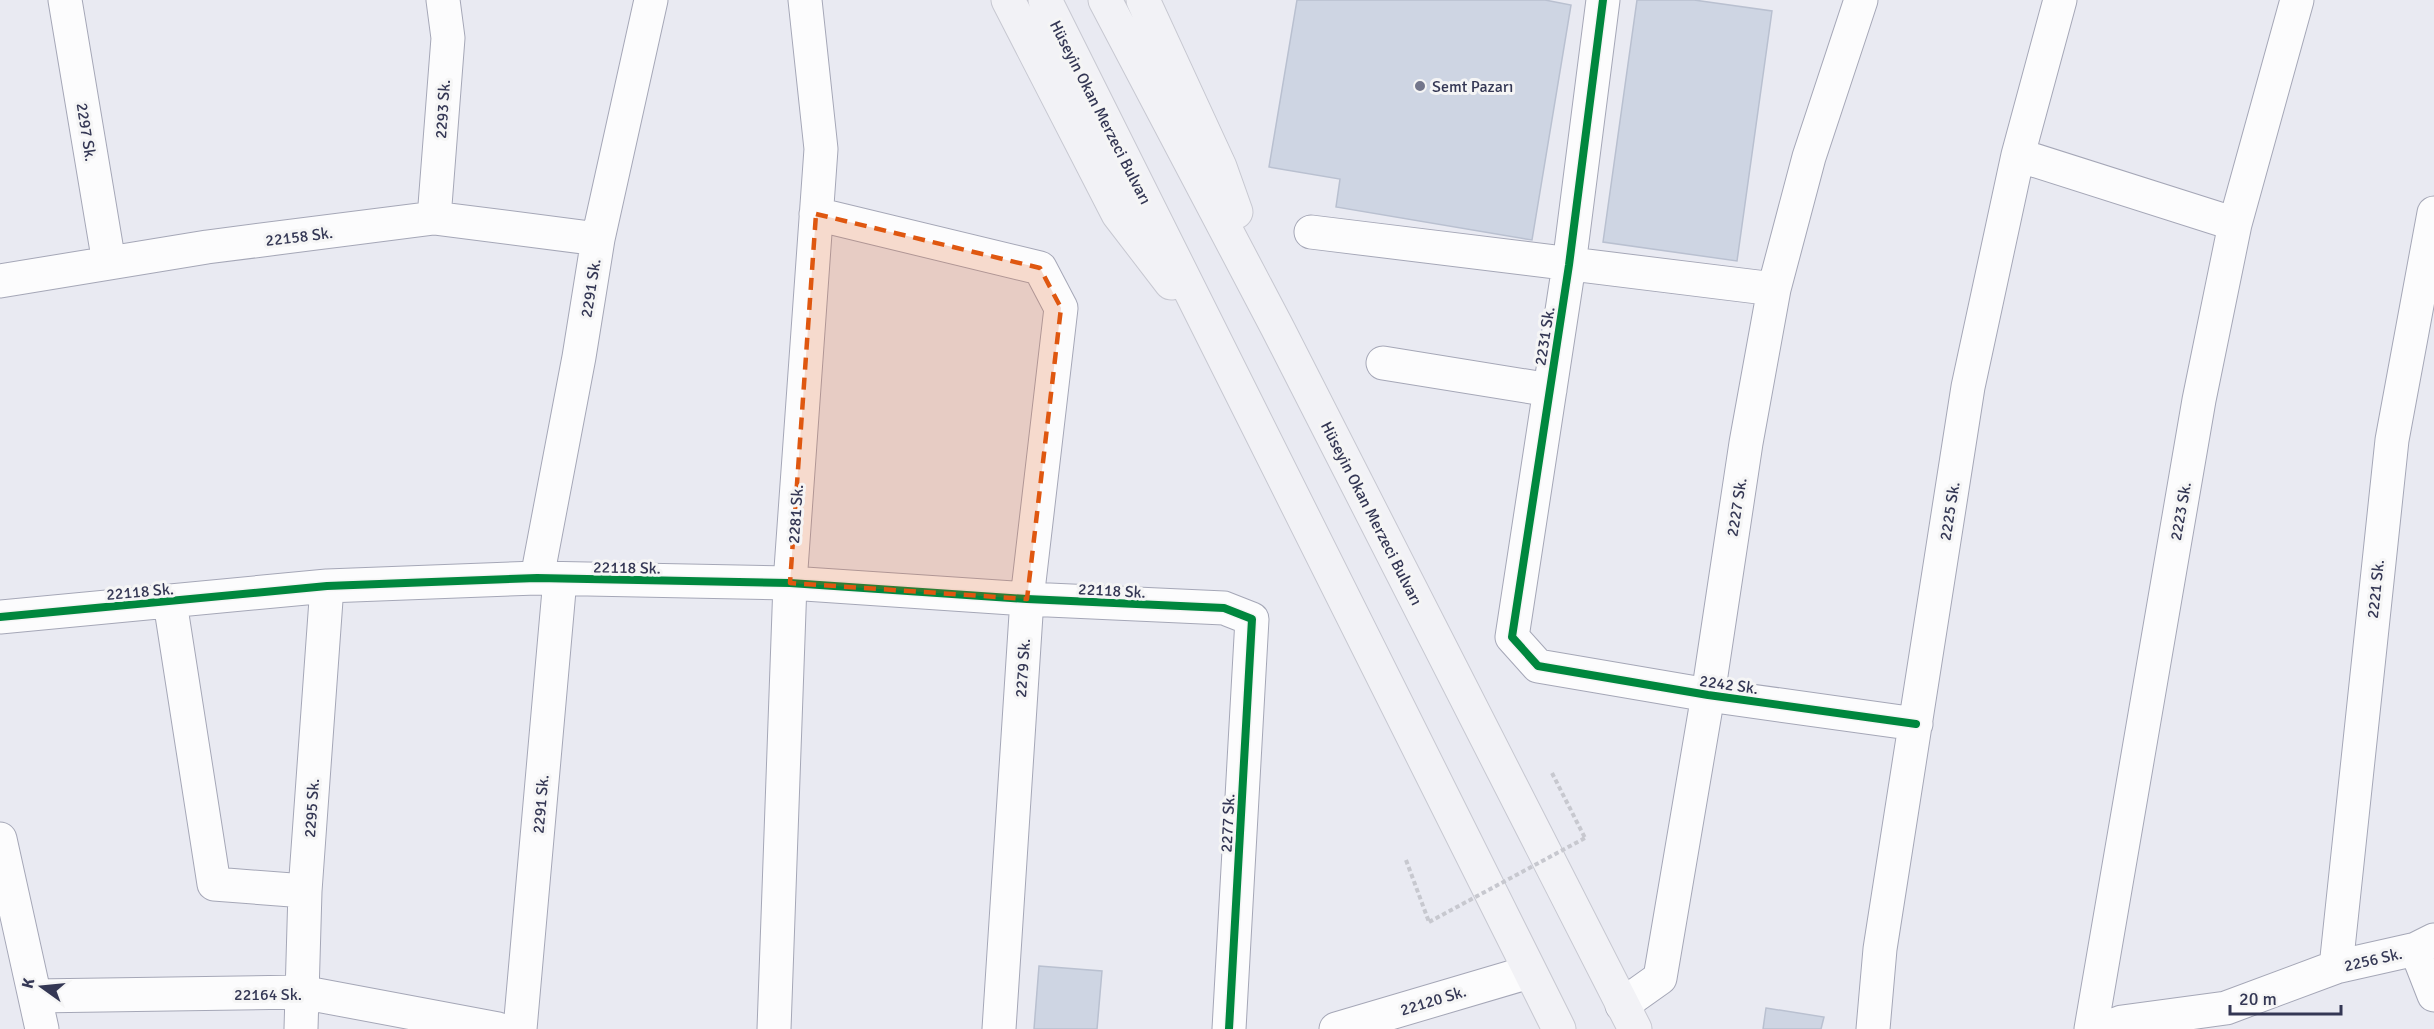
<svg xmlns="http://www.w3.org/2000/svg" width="2434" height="1029" font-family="Signika,sans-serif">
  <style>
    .building { fill: #ced5e3; stroke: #b9c0d0; stroke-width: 1.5 }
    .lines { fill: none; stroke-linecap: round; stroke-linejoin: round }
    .street-casing { stroke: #a5a7b7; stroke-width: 35 }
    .primary-casing { stroke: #c7c8d1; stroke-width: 35 }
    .path { stroke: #c7c8cf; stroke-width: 4; stroke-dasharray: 4.5 3; stroke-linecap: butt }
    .street { stroke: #fcfcfd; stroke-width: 33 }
    .primary { stroke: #f2f2f6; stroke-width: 33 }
    .path-bridge { stroke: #c7c8cf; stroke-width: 4; stroke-dasharray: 4.5 3; stroke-linecap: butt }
    .cycleway-casing { stroke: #f5f5f5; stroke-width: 11 }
    .cycleway { stroke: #00873e; stroke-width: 8 }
    .marked { fill: #df5710; fill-opacity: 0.2; stroke: #df5710; stroke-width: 4.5; stroke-dasharray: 12 8; stroke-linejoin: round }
    .poi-dot { fill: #73768b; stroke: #f5f5f5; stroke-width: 2 }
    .labels { text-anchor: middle; stroke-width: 6; stroke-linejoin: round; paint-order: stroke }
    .poi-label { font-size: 16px; fill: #343754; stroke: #f5f5f5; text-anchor: start }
    .street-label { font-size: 16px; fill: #343754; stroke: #f5f5f5 }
  </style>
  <rect width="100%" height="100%" fill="#e9eaf2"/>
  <path class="building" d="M 1297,0 L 1545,0 L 1571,5 L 1532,240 L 1336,207 L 1340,179 L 1269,167 Z
    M 1637,0 L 1694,0 L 1772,11 L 1737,261 L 1603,242 Z
    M 1039,966 L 1102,971 L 1097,1029 L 1034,1029 Z
    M 1766,1008 L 1824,1017 L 1821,1029 L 1763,1029 Z"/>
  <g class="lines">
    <g class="street-casing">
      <path id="street" d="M 65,0 L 109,263
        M 1603,0 L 1569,265 L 1512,637 L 1538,666 L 1708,695 L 1916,724
        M 2018,155 L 2235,224
        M 816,214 L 1040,268 L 1061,308 L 1027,599 L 999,1029
        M 434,218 L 448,38 L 443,0
        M 1311,232 L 1774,289
        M 0,281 L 207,247 L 434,218 L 598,239
        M 1383,363 L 1550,390
        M 537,578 L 579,357 L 598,239 L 651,0
        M 170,602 L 214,884 L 305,891
        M 0,617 L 327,586 L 537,578 L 790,583 L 1027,599 L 1224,608 L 1252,619 L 1229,1029
        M 0,839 L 42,1029
        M 2416,949 L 2434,995
        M 2336,967 L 2392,440 L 2434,213
        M 35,996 L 301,992 L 498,1029
        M 1622,1005 L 1660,978 L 1708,695 L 1746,443 L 1774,289 L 1809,157 L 1861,0
        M 301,1029 L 305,891 L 327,586
        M 520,1029 L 560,579
        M 774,1029 L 790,583 L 821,149 L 805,0
        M 1336,1029 L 1529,972
        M 1873,1029 L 1880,949 L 1968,387 L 2018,155 L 2060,0
        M 2091,1029 L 2199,400 L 2235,224 L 2297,0
        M 2103,1029 L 2122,1022 L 2226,1008 L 2336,967 L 2416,949 L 2434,940"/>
    </g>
    <g class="primary-casing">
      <path id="primary" d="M 1008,0 L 1118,214 L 1171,283
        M 1045,0 L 1559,1029
        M 1105,0 L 1277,327 L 1635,1029
        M 1143,0 L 1220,167 L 1236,212"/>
    </g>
    <path class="path" d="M 1552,773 L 1585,838
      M 1406,860 L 1429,922"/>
    <use href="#street" class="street"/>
    <use href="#primary" class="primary"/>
    <path class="path-bridge" d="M 1429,922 L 1585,838"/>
    <g class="cycleway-casing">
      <path id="cycleway" d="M 1603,0 L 1569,265 L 1512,637 L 1538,666 L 1708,695 L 1916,724
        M 0,617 L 327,586 L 537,578 L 790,583 L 1027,599 L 1224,608 L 1252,619 L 1229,1029"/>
    </g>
    <use href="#cycleway" class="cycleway"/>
  </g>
  <path class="marked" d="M 816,214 L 1040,268 L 1061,308 L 1027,599 L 790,583 Z"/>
  <circle class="poi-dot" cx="1420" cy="86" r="6"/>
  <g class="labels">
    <g class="poi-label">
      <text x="1432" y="92">Semt Pazarı</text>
    </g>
    <g class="street-label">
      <text transform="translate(442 109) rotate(-86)" y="6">2293 Sk.</text>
      <text transform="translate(1101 112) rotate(63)" y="6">Hüseyin Okan Merzeci Bulvarı</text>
      <text transform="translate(87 132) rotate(81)" y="6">2297 Sk.</text>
      <text transform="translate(299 236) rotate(-7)" y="6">22158 Sk.</text>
      <text transform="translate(590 288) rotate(-81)" y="6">2291 Sk.</text>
      <text transform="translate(1544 336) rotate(-81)" y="6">2231 Sk.</text>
      <text transform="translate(1736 507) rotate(-81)" y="6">2227 Sk.</text>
      <text transform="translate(1949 511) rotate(-81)" y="6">2225 Sk.</text>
      <text transform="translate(2180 511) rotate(-80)" y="6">2223 Sk.</text>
      <text transform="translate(1372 513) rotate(63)" y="6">Hüseyin Okan Merzeci Bulvarı</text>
      <text transform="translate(795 514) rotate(-86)" y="6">2281 Sk.</text>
      <text transform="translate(627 567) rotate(1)" y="6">22118 Sk.</text>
      <text transform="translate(2375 589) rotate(-84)" y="6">2221 Sk.</text>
      <text transform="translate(1112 590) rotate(3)" y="6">22118 Sk.</text>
      <text transform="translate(140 591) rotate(-5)" y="6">22118 Sk.</text>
      <text transform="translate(1022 668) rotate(-86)" y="6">2279 Sk.</text>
      <text transform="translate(1729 684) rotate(8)" y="6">2242 Sk.</text>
      <text transform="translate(540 804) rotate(-85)" y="6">2291 Sk.</text>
      <text transform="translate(311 808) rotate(-86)" y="6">2295 Sk.</text>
      <text transform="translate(1227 823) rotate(-87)" y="6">2277 Sk.</text>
      <text transform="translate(2373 959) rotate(-13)" y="6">2256 Sk.</text>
      <text x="268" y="1000">22164 Sk.</text>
      <text transform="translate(1433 1000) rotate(-17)" y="6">22120 Sk.</text>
    </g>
  </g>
  <g transform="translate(42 987) rotate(285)" stroke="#f5f5f5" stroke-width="4.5" paint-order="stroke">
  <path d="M0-4.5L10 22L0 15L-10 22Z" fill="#343754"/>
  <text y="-9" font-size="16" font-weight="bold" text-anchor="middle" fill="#343754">K</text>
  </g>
  <path d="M2230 1005v9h111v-9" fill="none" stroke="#343754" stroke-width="3"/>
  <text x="2239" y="1005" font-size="18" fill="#343754" stroke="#f5f5f5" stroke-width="4.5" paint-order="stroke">20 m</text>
</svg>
